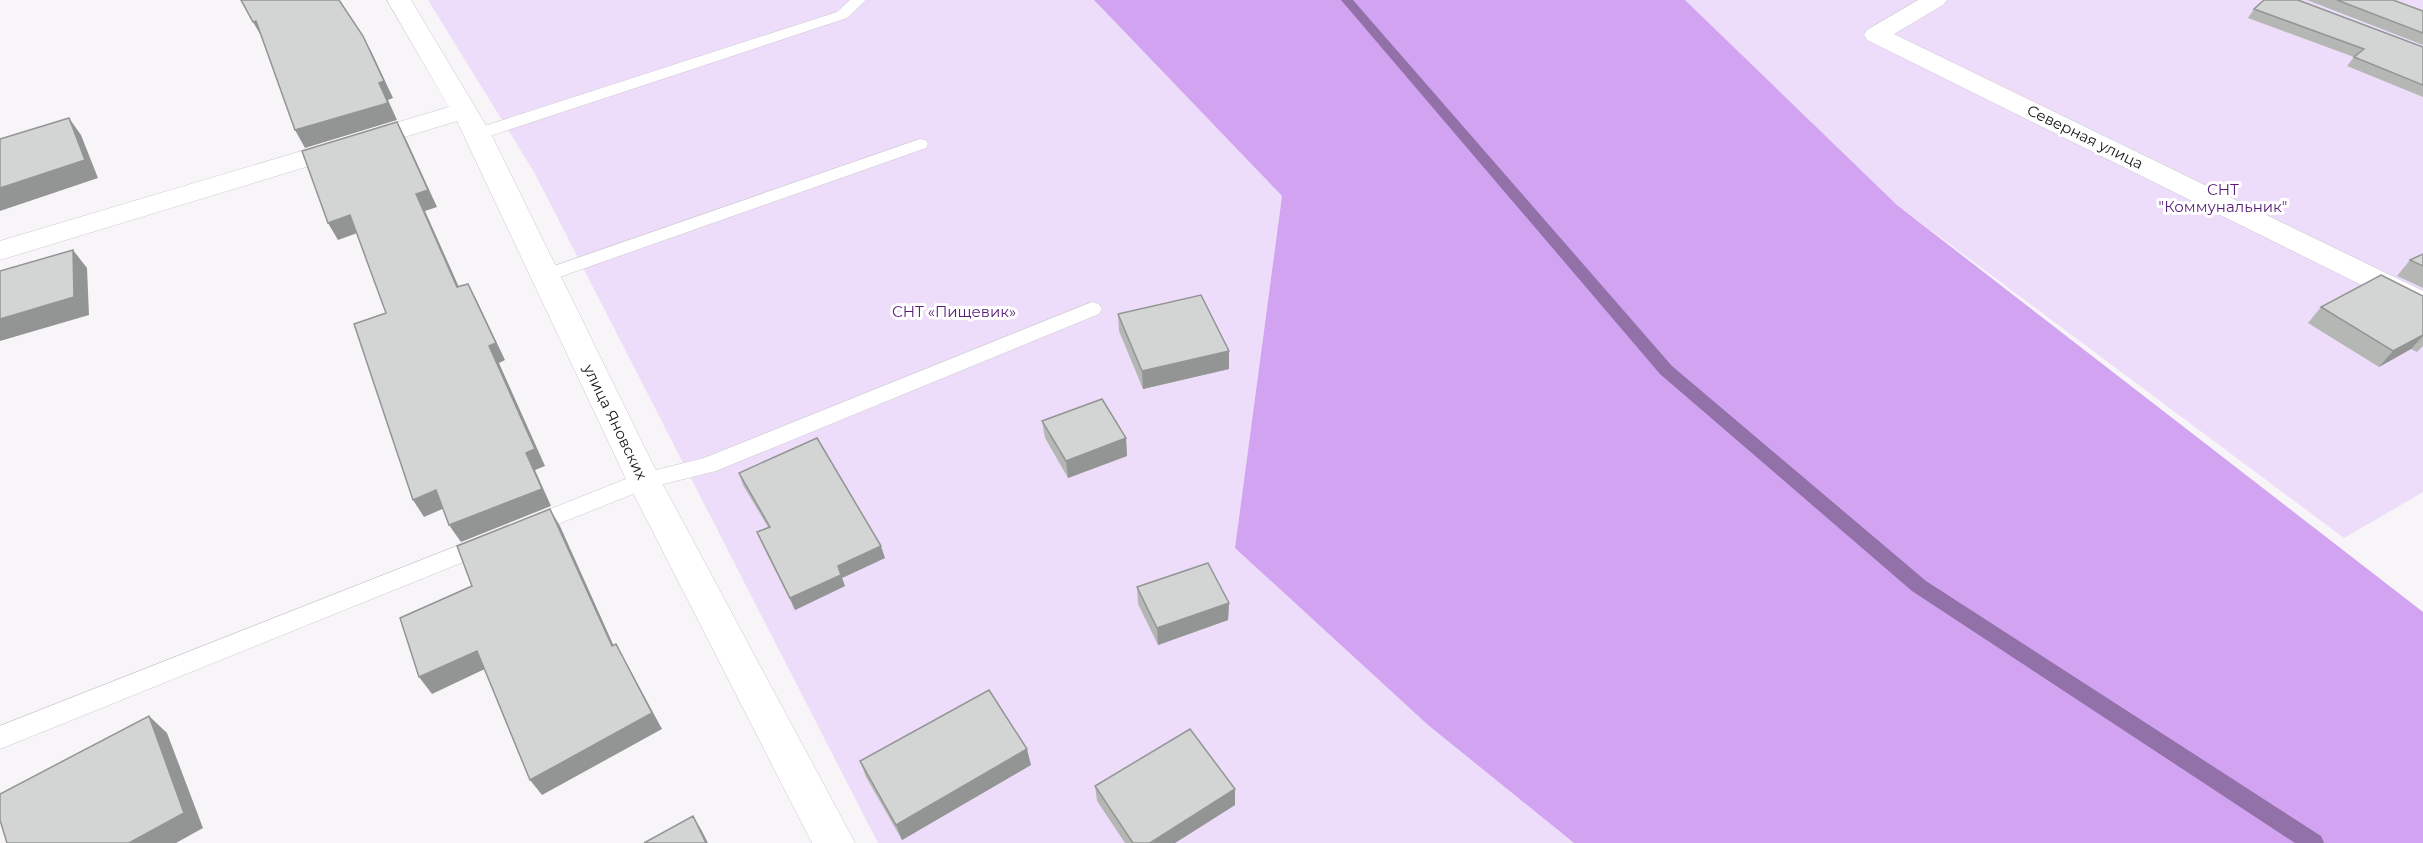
<svg xmlns="http://www.w3.org/2000/svg" width="2423" height="843" font-family="Montserrat,sans-serif">
  <style>
    .green { fill: #edddfa }
    .forest { fill: #d1a3f1 }
    .lines { fill: none; stroke-linecap: round; stroke-linejoin: round }
    .stream { fill: #9171a8; fill-rule: evenodd }
    .service-casing { stroke: #cac8cc; stroke-width: 1 }
    .minor-casing { stroke: #cac8cc; stroke-width: 1 }
    .service { fill: #fff; fill-rule: evenodd }
    .minor { fill: #fff; fill-rule: evenodd }
    .wall { fill: #b5b7b5 }
    .shaded-wall { fill: #939594 }
    .building { fill: #d2d5d3; stroke: #939594; stroke-width: 1.5 }
    .labels { text-anchor: middle; stroke-width: 6; stroke-linejoin: round; paint-order: stroke }
    .street-label { font-size: 15px; fill: #181718; stroke: #fff }
    .park-label { font-size: 15px; fill: #571c77; stroke: #fff }
  </style>
  <rect width="100%" height="100%" fill="#f7f5f8"/>
  <path class="green" d="M 428,0 L 1094,0 L 1282,196 L 1235,548 L 1428,725 L 1574,843 L 878,843 L 534,172 Z
    M 1685,0 L 2423,0 L 2423,492 L 2344,538 L 1897,205 Z"/>
  <path class="forest" d="M 1094,0 L 1685,0 L 1897,205 L 2423,612 L 2423,843 L 1574,843 L 1428,725 L 1235,548 L 1282,196 Z"/>
  <g class="lines">
    <path class="stream" d="M 1341,0 L 1353,0 L 1672,366 L 1926,581 L 2321,836 L 2324,843 L 2295,843 L 1912,591 L 1660,374 Z"/>
    <g class="service-casing">
      <path id="service" d="M 850,0 L 866,0 L 847,18 L 484,138 L 478,139 L 470,134 L 472,130 L 837,12 Z
        M 920,139 L 926,140 L 928,144 L 926,148 L 551,280 L 544,282 L 537,280 L 535,276 L 537,272 Z
        M 1092,302 L 1099,304 L 1102,309 L 1099,314 L 716,471 L 648,488 L 528,536 L 520,533 L 517,527 L 520,521 L 636,475 L 704,458 Z
        M 485,535 L 493,538 L 496,544 L 493,550 L 0,749 L 0,726 Z"/>
    </g>
    <g class="minor-casing">
      <path id="minor" d="M 387,0 L 411,0 L 491,134 L 661,481 L 855,843 L 812,843 L 627,481 L 457,121 L 0,260 L 0,241 L 449,107 Z
        M 1918,0 L 1947,0 L 1943,5 L 1894,34 L 2423,291 L 2423,313 L 2412,310 L 1867,40 L 1864,35 L 1867,30 Z"/>
    </g>
    <use href="#service" class="service"/>
    <use href="#minor" class="minor"/>
  </g>
  <path class="wall" d="M 2307,0 L 2393,0 L 2423,11 L 2423,45 Z
    M 2254,9 L 2423,47 L 2423,97 L 2347,66 L 2354,57 L 2248,18 Z
    M 2423,254 L 2423,288 L 2397,276 L 2410,260 Z
    M 2423,296 L 2423,346 L 2417,352 L 2411,349 L 2379,367 L 2308,323 L 2321,307 Z
    M 1118,314 L 1229,369 L 1143,389 L 1119,331 Z
    M 1042,421 L 1126,438 L 1127,456 L 1068,478 L 1045,438 Z
    M 739,473 L 885,558 L 842,578 L 845,586 L 795,610 L 762,544 L 757,532 L 768,527 L 743,485 Z
    M 1137,587 L 1229,603 L 1228,620 L 1158,645 L 1138,604 Z
    M 860,761 L 1031,765 L 902,840 L 866,777 Z
    M 1095,786 L 1235,789 L 1235,805 L 1175,843 L 1125,843 L 1097,801 Z"/>
  <path class="shaded-wall" d="M 256,21 L 263,39 L 253,22 Z
    M 363,36 L 372,53 L 393,98 L 388,100 L 397,120 L 305,148 L 295,130 Z
    M 69,118 L 81,135 L 98,178 L 0,211 L 0,188 Z
    M 397,122 L 406,139 L 437,207 L 425,211 L 467,305 L 457,287 L 416,194 Z
    M 350,215 L 360,232 L 338,240 L 328,223 Z
    M 73,250 L 87,268 L 89,315 L 0,341 L 0,319 Z
    M 468,284 L 477,301 L 505,360 L 499,363 L 545,466 L 535,470 L 551,506 L 461,542 L 449,525 L 526,453 Z
    M 2423,335 L 2423,336 L 2411,349 L 2379,367 L 2393,351 Z
    M 1229,351 L 1229,369 L 1143,389 L 1142,371 Z
    M 1126,438 L 1127,456 L 1068,478 L 1066,461 Z
    M 436,490 L 447,507 L 424,517 L 413,500 Z
    M 550,509 L 560,526 L 621,662 L 612,646 Z
    M 881,546 L 885,558 L 842,578 L 845,586 L 795,610 L 790,598 L 838,566 Z
    M 1229,603 L 1228,620 L 1158,645 L 1157,628 Z
    M 616,644 L 662,729 L 542,795 L 530,780 Z
    M 477,651 L 489,667 L 432,694 L 419,677 Z
    M 149,716 L 167,733 L 203,828 L 176,843 L 129,843 Z
    M 1027,749 L 1031,765 L 902,840 L 896,825 Z
    M 1235,789 L 1235,805 L 1175,843 L 1150,843 Z
    M 693,816 L 702,831 L 708,843 L 706,843 Z"/>
  <path class="building" d="M 241,0 L 339,0 L 363,36 L 384,81 L 379,83 L 388,103 L 295,130 L 256,21 L 253,22 Z
    M 2264,0 L 2298,0 L 2423,47 L 2423,85 L 2354,57 L 2364,49 L 2254,9 Z
    M 2337,0 L 2393,0 L 2423,11 L 2423,33 Z
    M 69,118 L 85,160 L 0,188 L 0,139 Z
    M 397,122 L 428,190 L 416,194 L 457,287 L 468,284 L 496,343 L 489,346 L 535,449 L 526,453 L 542,489 L 449,525 L 436,490 L 413,500 L 354,324 L 386,313 L 350,215 L 328,223 L 302,151 Z
    M 73,250 L 74,297 L 0,319 L 0,271 Z
    M 2423,254 L 2423,266 L 2410,260 Z
    M 2381,275 L 2423,296 L 2423,335 L 2393,351 L 2321,307 Z
    M 1201,295 L 1229,351 L 1142,371 L 1118,314 Z
    M 1102,399 L 1126,438 L 1066,461 L 1042,421 Z
    M 817,438 L 881,546 L 838,566 L 841,575 L 790,598 L 757,532 L 770,527 L 739,473 Z
    M 550,509 L 612,646 L 616,644 L 652,713 L 530,780 L 477,651 L 419,677 L 400,618 L 472,586 L 457,546 Z
    M 1208,563 L 1229,603 L 1157,628 L 1137,587 Z
    M 989,690 L 1027,749 L 896,825 L 860,761 Z
    M 149,716 L 184,813 L 129,843 L 7,843 L 0,820 L 0,794 Z
    M 1190,729 L 1235,789 L 1150,843 L 1133,843 L 1095,786 Z
    M 693,816 L 706,843 L 644,843 Z"/>
  <g class="labels">
    <g class="street-label">
      <text transform="translate(2085 137) rotate(26)" y="5">Северная улица</text>
      <text transform="translate(615 422) rotate(64)" y="5">улица Яновских</text>
    </g>
    <g class="park-label">
      <text x="2223" y="195">СНТ<tspan x="2223" dy="17">"Коммунальник"</tspan></text>
      <text x="954" y="317">СНТ «Пищевик»</text>
    </g>
  </g>
</svg>
